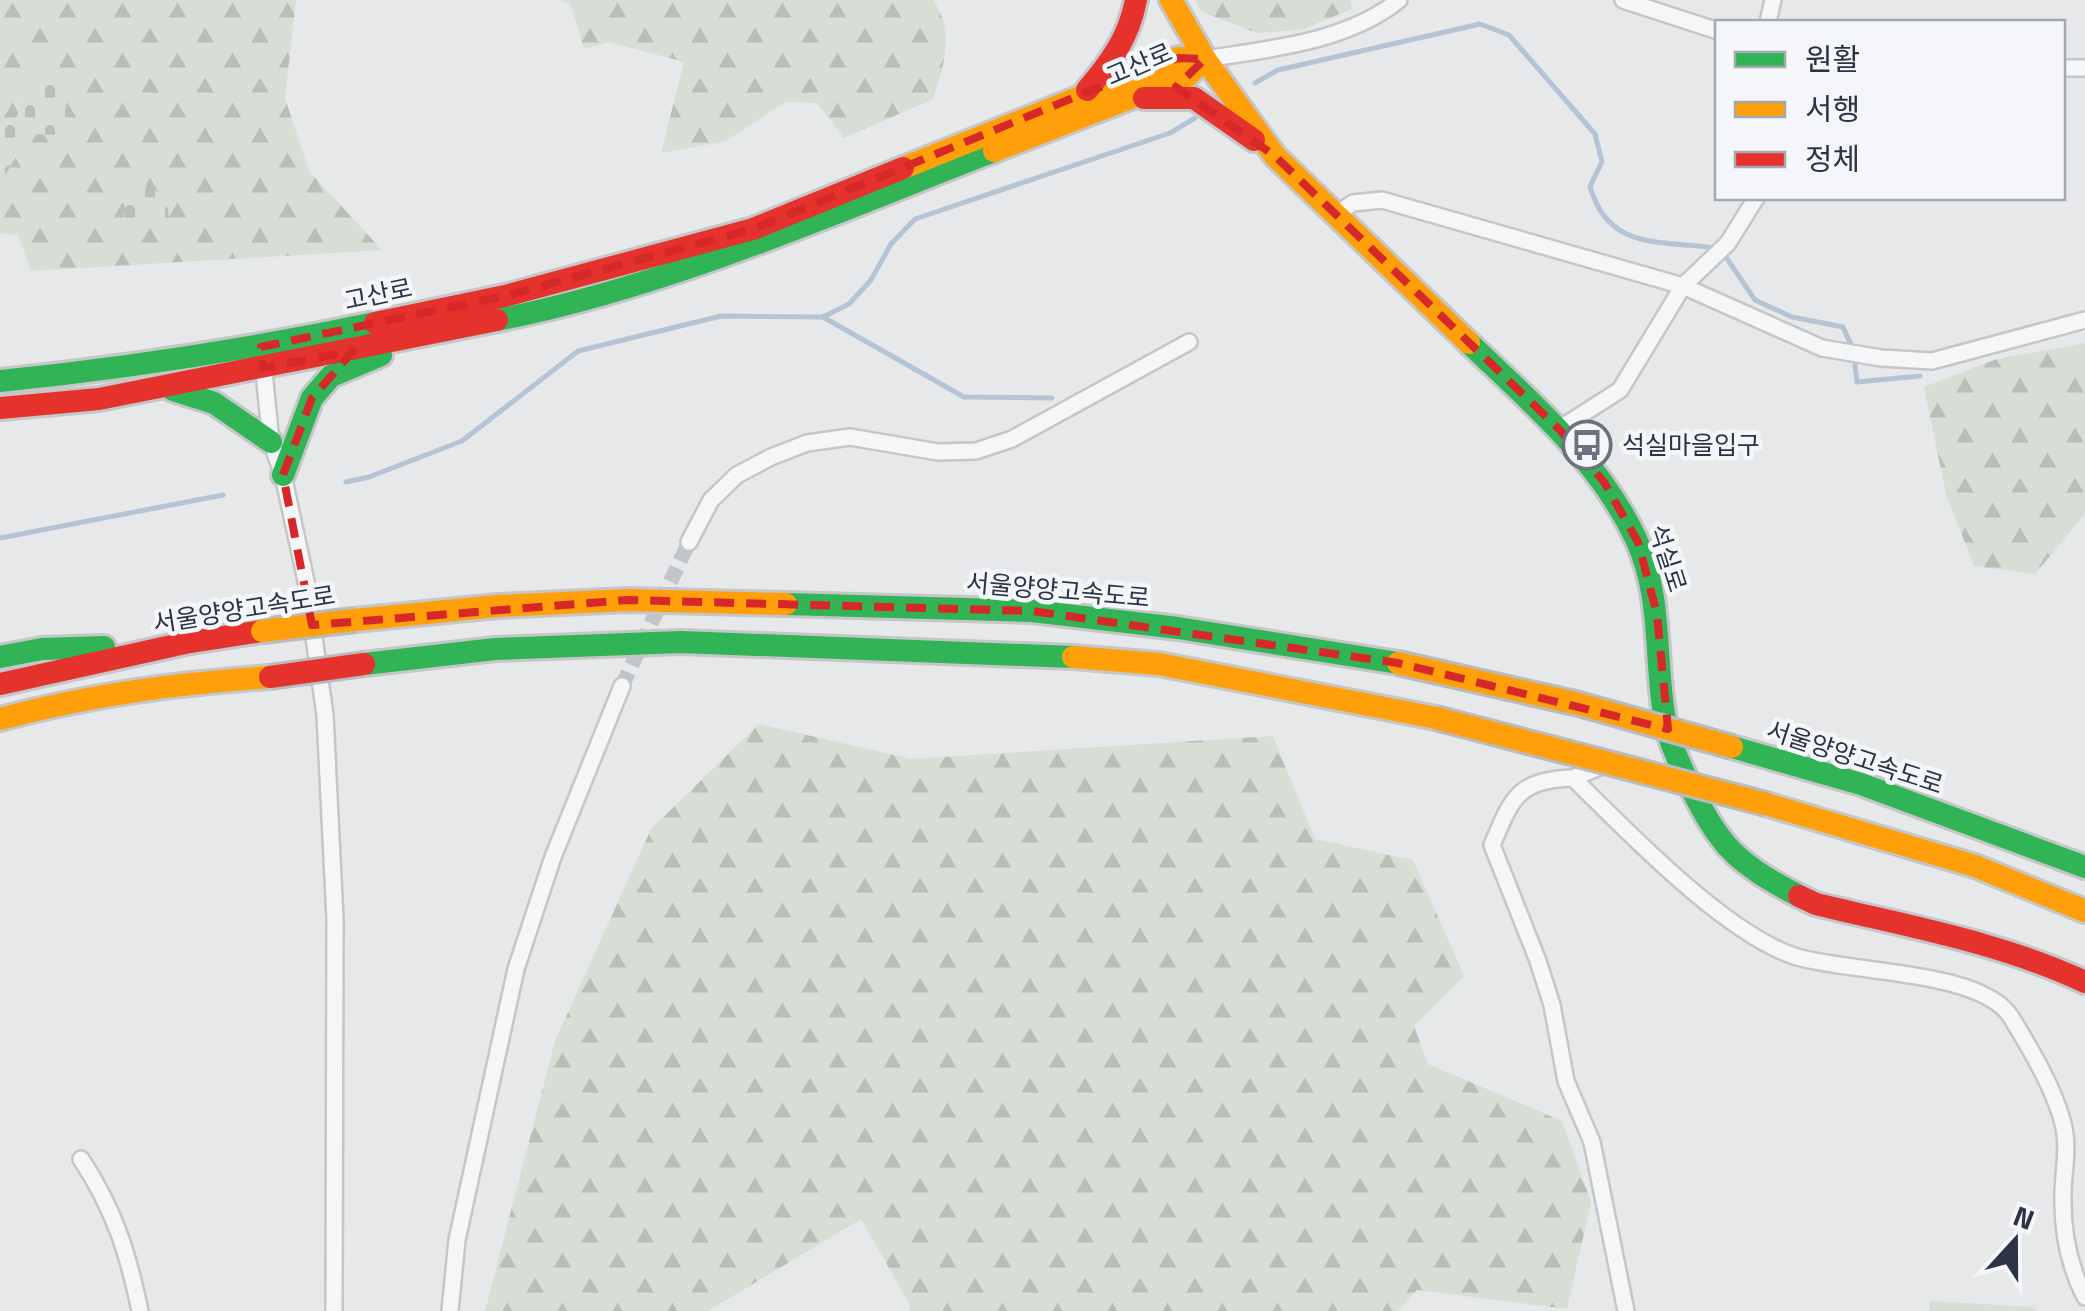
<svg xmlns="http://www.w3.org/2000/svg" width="2085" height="1311" font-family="'Titillium Web','Noto Sans KR',sans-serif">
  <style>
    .forest { fill: url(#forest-firs) }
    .cemetery { fill: url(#cemetery-stones) }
    .green { fill: #d6ded6 }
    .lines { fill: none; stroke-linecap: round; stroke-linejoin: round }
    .stream { stroke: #b4c4d5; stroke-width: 5 }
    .street-tunnel { stroke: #c1c4c9; stroke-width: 15; stroke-dasharray: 15 8; stroke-linecap: butt }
    .street-casing { stroke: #c4c6c8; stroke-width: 20 }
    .fast-casing { stroke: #c4c6c8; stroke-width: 28 }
    .slow-casing { stroke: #c4c6c8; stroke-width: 28 }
    .jam-casing { stroke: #c4c6c8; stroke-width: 28 }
    .street { stroke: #f5f6f7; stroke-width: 15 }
    .fast { stroke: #30b455; stroke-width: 22 }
    .slow { stroke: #ff9f0a; stroke-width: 22 }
    .jam { stroke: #e5322d; stroke-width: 22 }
    .slow-bridge-casing { stroke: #b8bbbf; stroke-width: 28; stroke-linecap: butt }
    .jam-bridge-casing { stroke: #b8bbbf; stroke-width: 28; stroke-linecap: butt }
    .slow-bridge { stroke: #ff9f0a; stroke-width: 22 }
    .jam-bridge { stroke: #e5322d; stroke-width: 22 }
    .marked { fill: none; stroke: #d62828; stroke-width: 8; stroke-dasharray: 20 12; stroke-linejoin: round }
    .labels { text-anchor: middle; stroke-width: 9; stroke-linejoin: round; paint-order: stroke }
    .street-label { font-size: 25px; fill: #2b3445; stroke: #f4f6f9 }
    .poi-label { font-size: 25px; fill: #2b3445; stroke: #f4f6f9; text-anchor: start }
  </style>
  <defs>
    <pattern id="forest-firs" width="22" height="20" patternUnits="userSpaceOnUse" patternTransform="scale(2.5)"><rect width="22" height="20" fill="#d6ded6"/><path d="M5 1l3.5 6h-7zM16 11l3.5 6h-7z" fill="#b8bfb9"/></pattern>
    <pattern id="cemetery-stones" width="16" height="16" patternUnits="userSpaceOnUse" patternTransform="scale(2.5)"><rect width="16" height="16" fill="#d6ded6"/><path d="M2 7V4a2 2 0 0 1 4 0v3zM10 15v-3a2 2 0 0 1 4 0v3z" fill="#b8bfb9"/></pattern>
  </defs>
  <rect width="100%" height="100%" fill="#e6e8ea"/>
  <path class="forest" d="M 0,0 L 296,0 L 285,98 L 309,171 L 382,250 L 31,271 L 18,235 L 0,233 L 0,185 L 28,134 L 20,93 L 18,116 L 0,130 Z
    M 561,0 L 933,0 C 955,30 944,67 933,99 L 844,138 L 817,103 L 785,102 L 726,141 L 661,153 L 684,62 L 609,42 L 584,49 L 571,5 Z
    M 1195,0 L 1350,0 L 1352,9 L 1301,30 L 1257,33 L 1202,12 Z
    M 2085,343 L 2085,514 L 2035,574 L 1974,566 L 1946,494 L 1924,387 L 1997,359 Z
    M 759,724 L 912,759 L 1273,736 L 1315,839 L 1413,860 L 1464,976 L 1414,1026 L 1428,1064 L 1562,1121 L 1591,1202 L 1567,1309 L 1417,1290 L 1398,1311 L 909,1311 L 910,1305 L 861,1219 L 708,1311 L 485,1311 L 555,1041 L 651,829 Z"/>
  <path class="cemetery" d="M 35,76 L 60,87 L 70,120 L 58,135 L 28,134 L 0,185 L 0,130 L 18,116 L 20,93 Z
    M 147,185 C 163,192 169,204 169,221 L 132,226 L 123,222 L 127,200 L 134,189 Z"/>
  <path class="green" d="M 1930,1301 L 2035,1307 L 2036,1311 L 1929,1311 Z"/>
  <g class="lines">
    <path class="stream" d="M 1255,83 L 1278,70 L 1480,24 L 1509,35 L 1595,134 L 1602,162 L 1590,186 C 1607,248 1655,241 1709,247
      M 1724,254 L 1755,300 L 1792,317 L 1843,327 L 1852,347
      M 823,317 L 964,397 L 1052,398
      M 1855,365 L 1857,382 L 1920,376
      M 346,482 L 369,477 L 462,441 L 578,351 L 721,316 L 823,317 L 849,304 L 871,280 L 891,244 L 915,219 L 1170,133 L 1195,118
      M 0,538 L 223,495"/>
    <path class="street-tunnel" d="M 622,686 L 689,542"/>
    <g class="street-casing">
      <path id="street" d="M 1623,0 L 1718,31
        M 1768,22 L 1773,0
        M 1205,59 C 1270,49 1347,42 1399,0
        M 2062,68 L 2085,68
        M 1335,215 L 1353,203 L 1382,200 L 1683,286 L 1822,348 L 1881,358 L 1932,361 L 2085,320
        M 263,362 L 271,442 L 283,475 L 306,581 L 325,715 L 335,919 L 334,1311
        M 1559,429 L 1620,390 L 1683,286 L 1728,243 L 1756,198
        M 689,542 L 711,500 L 737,475 L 771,457 L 807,443 L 850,437 L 938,452 L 976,451 L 1012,439 L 1189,342
        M 1604,765 L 1573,778 C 1627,831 1726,935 1797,957 C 1851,973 1981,970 2011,1017 C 2030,1048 2060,1098 2065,1134 C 2068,1153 2063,1175 2063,1194 C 2062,1229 2069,1266 2085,1297
        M 1573,778 C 1517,780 1512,798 1492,845 L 1538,961 L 1552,1005 L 1566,1081 L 1592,1142 L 1626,1311
        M 81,1159 C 114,1209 128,1253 140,1311
        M 450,1311 L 457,1240 L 516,969 L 553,857 L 622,686"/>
    </g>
    <g class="fast-casing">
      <path id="fast" d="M 497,320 C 669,286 831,214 994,151
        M 1469,343 C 1531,402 1599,460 1636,539 C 1663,597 1654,660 1665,720 C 1670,749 1702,814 1720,837 C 1738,863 1772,882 1799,896
        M 0,381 C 127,368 251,349 375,323
        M 173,390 L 214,403 L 271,442
        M 283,475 L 312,398 L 331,376 L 381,355
        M 786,604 L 1032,611 L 1178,628 L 1398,663
        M 0,657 L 42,649 L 104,647
        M 364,664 L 495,649 L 681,642 L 1073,657
        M 1732,747 L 1861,784 L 2085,867"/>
    </g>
    <g class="slow-casing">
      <path id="slow" d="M 1171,0 L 1205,59 L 1275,156 L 1469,343
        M 994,151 L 1187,76 L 1205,59
        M 903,168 L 1178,58 L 1205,59
        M 355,620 L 497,606 L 628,600 L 786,604
        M 1073,657 L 1159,664 L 1436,718
        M 0,719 C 93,694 175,684 270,677
        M 1766,804 L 1975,866 L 2085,911"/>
    </g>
    <g class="jam-casing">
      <path id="jam" d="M 1087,90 C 1111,62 1129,37 1136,0
        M 1144,98 L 1194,98 L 1254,140
        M 375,323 L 505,296 L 753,229 L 903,168
        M 0,408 L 99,399 L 497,320
        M 0,684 L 185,643 L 262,631
        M 1799,896 L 1816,904 C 1906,926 2000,942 2085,982"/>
    </g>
    <use href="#street" class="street"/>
    <use href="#fast" class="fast"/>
    <use href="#slow" class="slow"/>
    <use href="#jam" class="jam"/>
    <g class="slow-bridge-casing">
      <path id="slow-bridge" d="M 262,631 L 355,620
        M 1398,663 L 1579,704 L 1732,747
        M 1436,718 L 1766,804"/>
    </g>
    <g class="jam-bridge-casing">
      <path id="jam-bridge" d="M 270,677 L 364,664"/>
    </g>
    <use href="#slow-bridge" class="slow-bridge"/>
    <use href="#jam-bridge" class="jam-bridge"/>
  </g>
  <path class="marked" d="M 1178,58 L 1205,59 L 1176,87 L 1275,156 L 1559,429 L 1604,482 L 1638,542 L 1657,614 L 1668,729 L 1398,663 L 1032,611 L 628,600 L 312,625 L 283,475 L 312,398 L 353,351 L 263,368 L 261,347 L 505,296 L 753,229 L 1085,93 Z"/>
  <defs>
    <g id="bus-ring" transform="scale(2.5)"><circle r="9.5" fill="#f4f6f9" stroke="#6c737f" stroke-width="1.5"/><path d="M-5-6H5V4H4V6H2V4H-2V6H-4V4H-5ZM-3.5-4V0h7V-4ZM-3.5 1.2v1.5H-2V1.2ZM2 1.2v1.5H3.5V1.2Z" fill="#6c737f"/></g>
  </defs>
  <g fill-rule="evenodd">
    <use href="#bus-ring" x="1587" y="445"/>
  </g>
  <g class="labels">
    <g class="street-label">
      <text transform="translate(1139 64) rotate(-23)" y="9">고산로</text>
      <text transform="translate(378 294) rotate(-12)" y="9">고산로</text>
      <text transform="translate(1668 558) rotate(72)" y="9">석실로</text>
      <text transform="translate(1058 590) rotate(5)" y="9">서울양양고속도로</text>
      <text transform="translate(244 609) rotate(-9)" y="9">서울양양고속도로</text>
      <text transform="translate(1855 757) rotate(18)" y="9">서울양양고속도로</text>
    </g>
    <g class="poi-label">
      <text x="1622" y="454">석실마을입구</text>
    </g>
  </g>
  <rect x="1715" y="20" width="350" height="180" fill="#f4f6f9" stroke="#a4a8b1" stroke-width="2.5"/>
  <rect x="1735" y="52" width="50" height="15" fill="#30b455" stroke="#a4a8b1" stroke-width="2.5"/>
  <text x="1805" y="70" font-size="30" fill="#2b3445">원활</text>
  <rect x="1735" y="102" width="50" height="15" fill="#ff9f0a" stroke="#a4a8b1" stroke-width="2.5"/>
  <text x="1805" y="120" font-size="30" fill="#2b3445">서행</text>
  <rect x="1735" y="152" width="50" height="15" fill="#e5322d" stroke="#a4a8b1" stroke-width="2.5"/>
  <text x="1805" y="170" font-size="30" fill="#2b3445">정체</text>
  <g transform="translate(2015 1241) rotate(21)" stroke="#f4f6f9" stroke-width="8" paint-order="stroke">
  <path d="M0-8L18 38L0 25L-18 38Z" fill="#2b3445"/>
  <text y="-15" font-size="28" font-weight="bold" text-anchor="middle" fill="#2b3445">N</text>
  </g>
</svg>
